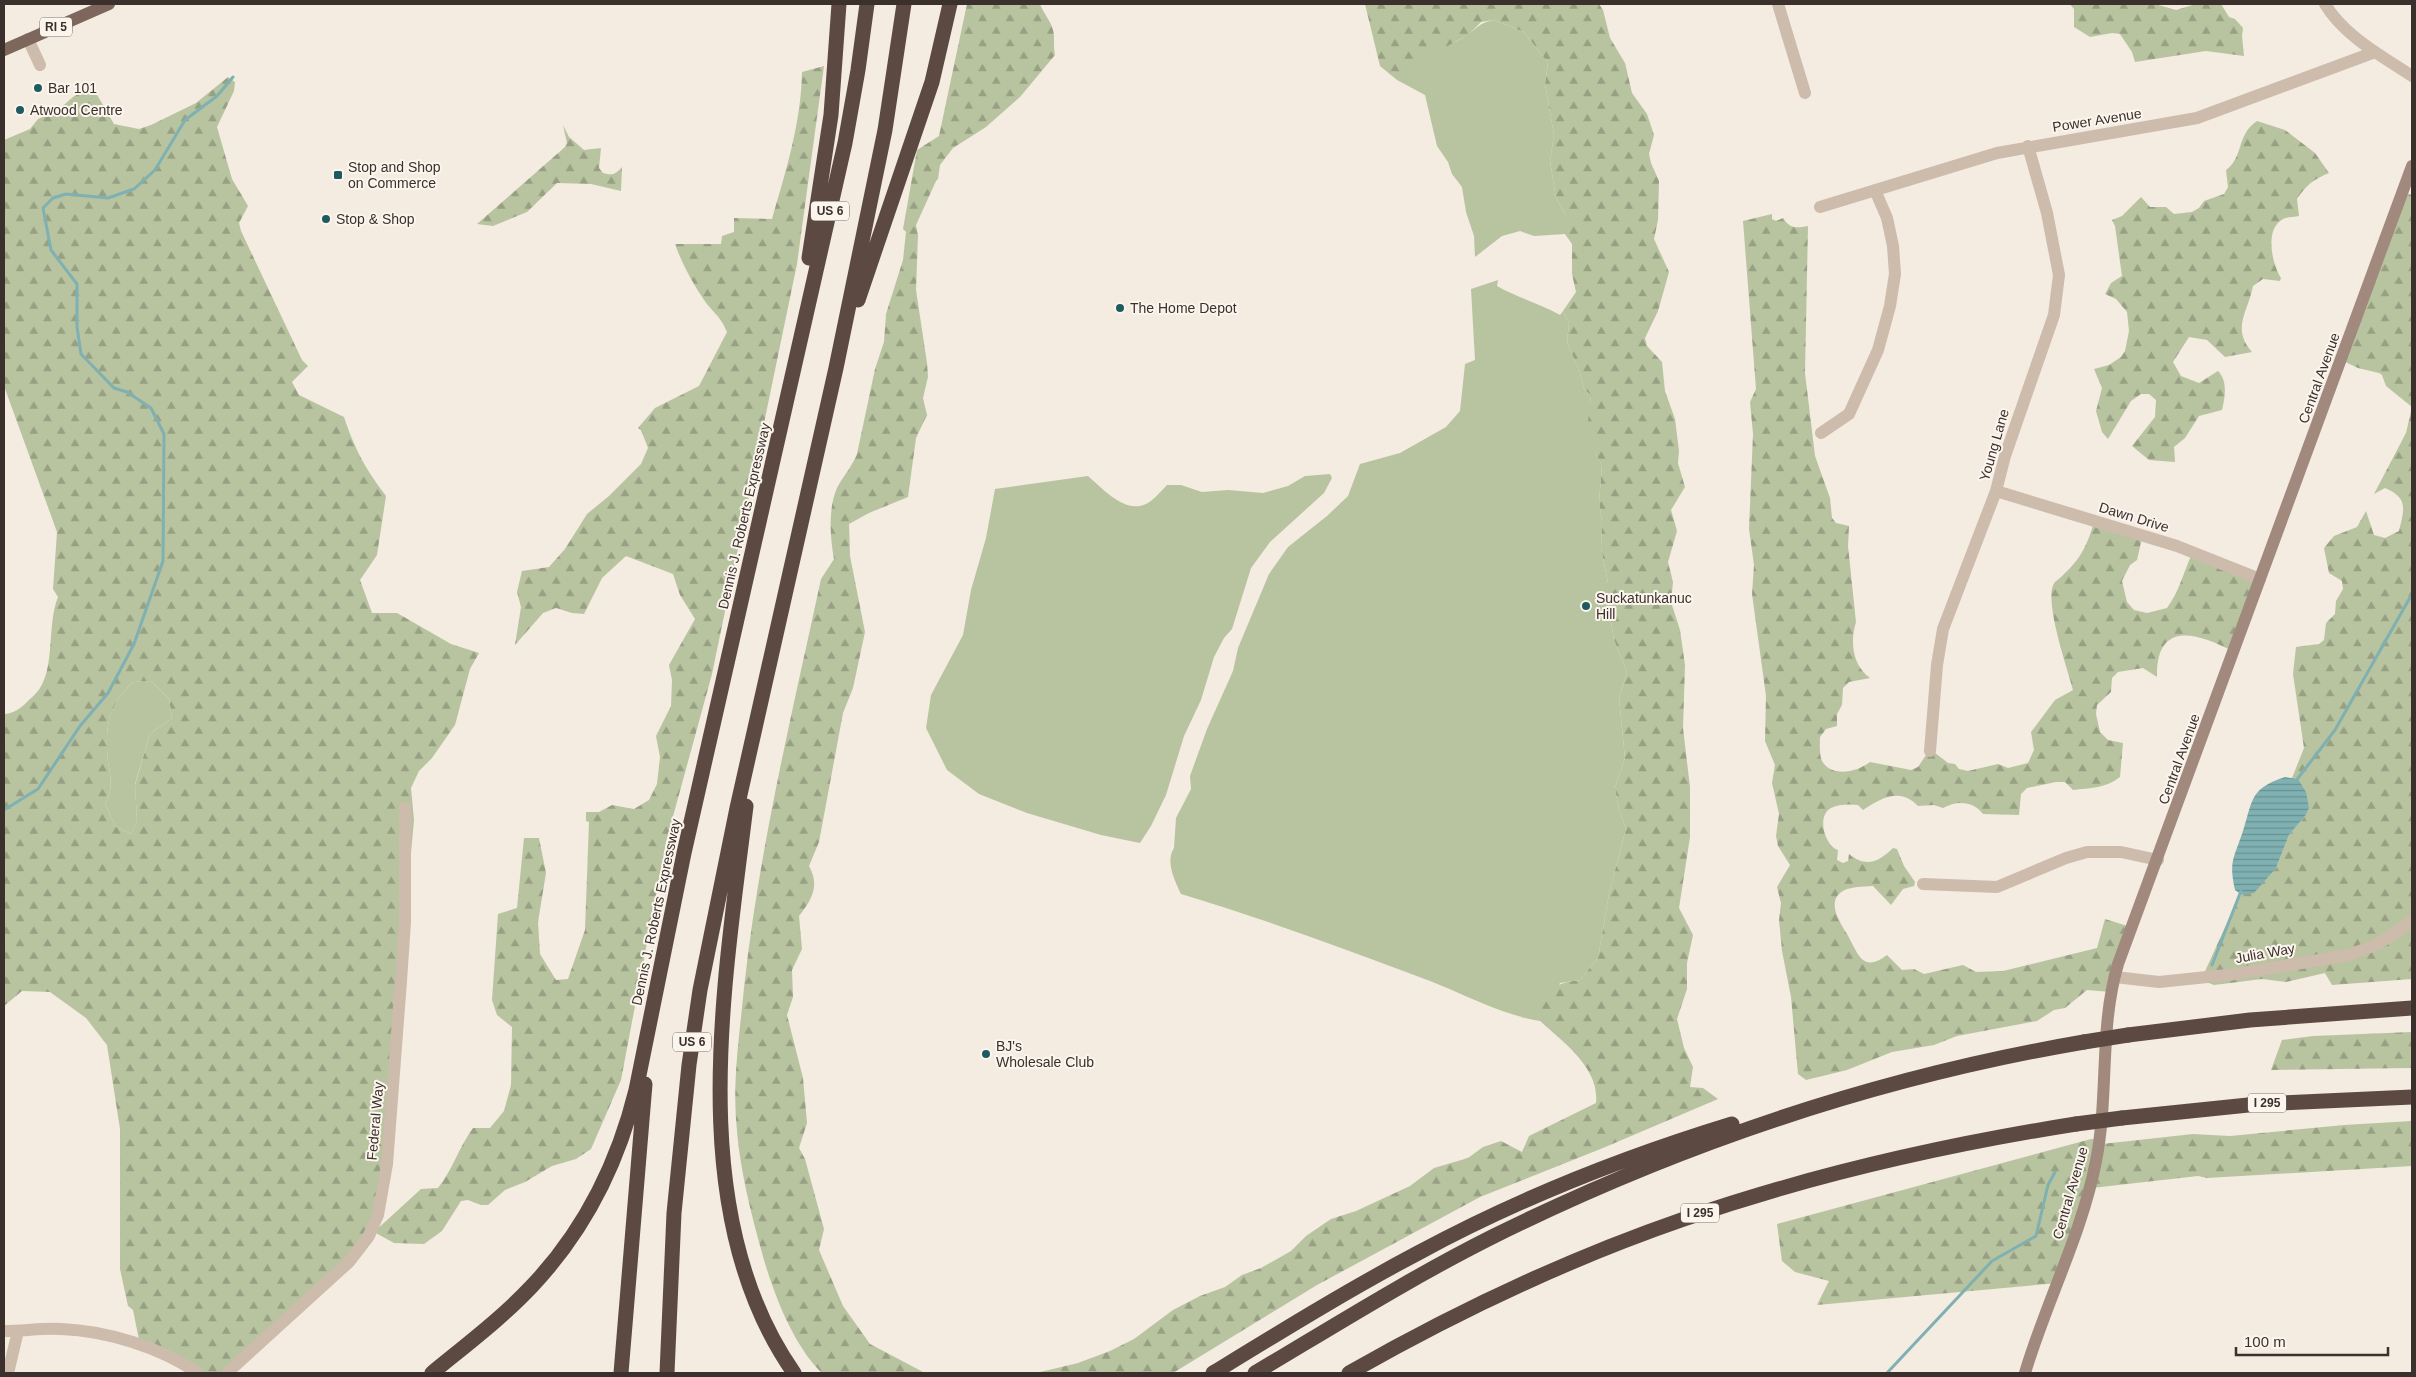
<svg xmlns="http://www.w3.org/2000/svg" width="2416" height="1377" font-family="Helvetica,sans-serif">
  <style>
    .grass { fill: #b8c4a0 }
    .forest { fill: url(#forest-firs); fill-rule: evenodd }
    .water { fill: url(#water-rules) }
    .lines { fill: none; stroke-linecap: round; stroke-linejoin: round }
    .stream { stroke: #7fb0b2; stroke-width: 3 }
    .street { stroke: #cdbbac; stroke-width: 12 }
    .secondary { stroke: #a18a7d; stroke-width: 12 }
    .primary { stroke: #7d675c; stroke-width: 12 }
    .highway { stroke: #5c4a42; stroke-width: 15 }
    .highway-bridge { stroke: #5c4a42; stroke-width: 15 }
    .poi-dot { fill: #1f5a5e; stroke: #fbf5ee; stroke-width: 2 }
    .labels { text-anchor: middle; stroke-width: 4; stroke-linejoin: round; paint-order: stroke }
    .shield { fill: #fbf5ee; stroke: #756b66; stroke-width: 1 }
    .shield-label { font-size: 12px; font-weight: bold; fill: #3b302b }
    .poi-label { font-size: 14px; fill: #3b302b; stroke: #fbf5ee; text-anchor: start }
    .street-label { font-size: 14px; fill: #3b302b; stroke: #fbf5ee }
  </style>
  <defs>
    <pattern id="forest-firs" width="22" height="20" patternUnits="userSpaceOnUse" patternTransform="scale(1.25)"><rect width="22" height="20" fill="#b8c4a0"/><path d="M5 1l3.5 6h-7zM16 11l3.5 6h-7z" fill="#97a083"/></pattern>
    <pattern id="water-rules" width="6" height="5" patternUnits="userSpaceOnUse" patternTransform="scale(1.25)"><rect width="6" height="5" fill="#7fb0b2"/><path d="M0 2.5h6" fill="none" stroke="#699091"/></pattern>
  </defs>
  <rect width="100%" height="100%" fill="#f4ebe1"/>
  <path class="grass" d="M 1494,20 L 1524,32 L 1548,63 L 1545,84 L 1554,135 L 1550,161 L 1556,198 L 1565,214 L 1565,234 L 1534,236 L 1520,231 L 1502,236 L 1475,257 L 1474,236 L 1466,212 L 1462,187 L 1452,174 L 1448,162 L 1437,146 L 1425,95 L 1397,80 C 1398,74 1404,64 1409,60 C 1427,49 1450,48 1467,35 C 1479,27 1479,23 1494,20 Z
    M 1498,280 L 1497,286 C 1518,298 1539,303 1560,315 L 1563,311 L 1569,323 L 1567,342 L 1580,373 L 1584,389 L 1591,395 L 1590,405 L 1596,455 L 1602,465 L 1599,502 L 1602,521 L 1601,548 L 1608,583 L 1608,604 L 1614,640 L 1627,672 L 1619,698 L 1625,758 L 1615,788 L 1619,810 L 1626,828 L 1609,894 L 1598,958 L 1580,980 L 1560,983 L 1540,1021 C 1502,1015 1466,995 1430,981 C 1347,950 1265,919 1181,894 C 1175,881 1165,862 1174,848 L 1176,818 L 1191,789 L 1190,776 L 1207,729 L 1233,671 L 1238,648 L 1269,574 L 1288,547 L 1327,516 L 1348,496 L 1360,464 L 1400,453 L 1446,427 L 1460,411 L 1465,364 L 1475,360 L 1471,289 Z
    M 1330,474 L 1332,478 L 1324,493 L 1270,542 L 1251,568 L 1232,629 L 1224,638 L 1214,657 L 1201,700 L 1184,736 L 1166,795 L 1151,826 L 1140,843 L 1101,835 L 1027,813 L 979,794 L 947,770 L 926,728 L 931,695 L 963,635 L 971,590 L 986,538 L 995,489 L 1088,476 C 1103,489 1125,514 1146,504 C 1154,500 1161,491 1167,485 L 1181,485 L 1202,492 L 1228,490 L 1263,493 L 1288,486 L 1305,476 Z
    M 151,681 L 169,699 L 172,718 L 150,734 L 135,784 L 137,821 L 131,834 L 115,826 L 105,803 C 116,784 108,772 107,751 C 106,720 111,703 133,682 Z"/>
  <path class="forest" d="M 967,4 L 1040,4 C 1043,13 1051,21 1053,30 C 1055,36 1053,47 1055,55 L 1020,97 L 986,127 L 953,148 L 940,165 L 938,179 L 936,181 L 916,225 L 918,235 L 916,290 L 927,363 L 928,377 L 923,398 L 927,415 L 916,438 L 908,497 L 869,513 L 849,524 L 850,556 L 865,632 L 853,688 L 843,713 L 819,842 L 809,866 C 820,886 812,899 799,916 L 802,949 L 792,970 L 793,997 L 787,1015 L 803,1078 L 807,1123 L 799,1148 L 805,1159 L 824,1229 L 819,1250 L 843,1306 L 870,1344 L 925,1373 L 822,1373 C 794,1346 775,1297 764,1260 C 751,1214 739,1168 736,1119 C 733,1076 740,1031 744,988 C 759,849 792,714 821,579 L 834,559 C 830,538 828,508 837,488 C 843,476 852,467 857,454 L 875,369 L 884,342 L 886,314 L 903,260 L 906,232 L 903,229 L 917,150 L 939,136 Z
    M 1365,4 L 1599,4 L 1603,10 L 1610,38 L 1625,63 L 1632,93 L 1647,114 L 1654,135 L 1649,154 L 1651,163 L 1659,181 L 1658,220 L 1654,239 L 1669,272 L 1658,311 L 1645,338 L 1647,346 L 1662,362 L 1665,391 L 1675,419 L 1679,451 L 1678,463 L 1685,487 L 1671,510 L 1677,531 L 1668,562 L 1673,582 L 1671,602 L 1680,630 L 1685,665 L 1683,728 L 1690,787 L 1690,837 L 1679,908 L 1693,935 L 1687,963 L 1687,989 L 1677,1019 L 1684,1048 L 1693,1067 L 1690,1087 L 1703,1088 L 1718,1099 L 1603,1148 L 1480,1197 L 1317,1285 L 1173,1373 L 1036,1373 L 1078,1363 L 1110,1351 L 1134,1339 L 1173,1310 L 1200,1296 L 1225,1287 L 1242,1275 L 1261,1268 L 1291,1251 L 1306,1236 L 1331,1219 L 1356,1211 L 1410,1186 L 1434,1168 L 1468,1158 L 1483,1147 L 1501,1141 L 1522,1152 L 1529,1136 L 1596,1103 C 1600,1068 1563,1042 1539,1020 C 1544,989 1551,984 1580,980 L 1598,958 L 1609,894 L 1626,828 L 1619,810 L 1615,788 L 1625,758 L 1619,698 L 1627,672 L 1614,640 L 1608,604 L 1608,583 L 1601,548 L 1602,521 L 1599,502 L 1602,465 L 1596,455 L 1588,422 L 1591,395 L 1584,389 L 1580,373 L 1567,342 L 1569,323 L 1563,311 L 1576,292 L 1572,274 L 1572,244 L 1565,234 L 1565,214 L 1556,198 L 1550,161 L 1554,135 L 1545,84 L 1548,63 L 1524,32 L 1494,20 L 1481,22 L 1468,35 L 1442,49 L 1408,61 L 1397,80 L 1380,66 Z
    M 2070,4 L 2155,4 L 2176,10 L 2196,4 L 2221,4 L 2229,17 L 2235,19 L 2243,28 L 2242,36 L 2244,56 L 2206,51 L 2135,62 L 2132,52 L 2120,34 L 2112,33 L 2090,37 L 2074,27 L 2074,9 Z
    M 824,66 L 797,264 L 712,674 L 666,842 L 621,1080 L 591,1149 L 576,1159 L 552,1166 L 525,1182 L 505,1190 L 488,1205 L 481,1205 L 468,1200 L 461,1201 L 442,1231 L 424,1244 L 394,1243 L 374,1232 L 421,1189 L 438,1188 C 453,1169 459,1147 473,1128 L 490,1128 L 504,1111 L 511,1085 L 512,1027 L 497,1015 L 492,1000 L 498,914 L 517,908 L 524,838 L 539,838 L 546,873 L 538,922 L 540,954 L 556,980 L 568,979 L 585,930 L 589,822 L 586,821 L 586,812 L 599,812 L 612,805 L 634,809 L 649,800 L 657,784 L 660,757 L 656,736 L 671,706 L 672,680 L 669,665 L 695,619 L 680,595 L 673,574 L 626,556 L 602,578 L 584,614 L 572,613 L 556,608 L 543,613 L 515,645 L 521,607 L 517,592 L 522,571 L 549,567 L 565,549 L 587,514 L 609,496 L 641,464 L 648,448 L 641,430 L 638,428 L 655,408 L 699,386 L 727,332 C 720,315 713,313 704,300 C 692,282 682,264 675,244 L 721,244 L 722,236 L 734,232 L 734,218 L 772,219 C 786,170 801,124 802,72 Z
    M 228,77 L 235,82 L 234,91 L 217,127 L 232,179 L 248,206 L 239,223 L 241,231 L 302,360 L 308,366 L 292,382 L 299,395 L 344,417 C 355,450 365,468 386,496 L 377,555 L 360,580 L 372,613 L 397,613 L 451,644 L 479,653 L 470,669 L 455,725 L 432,758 L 419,771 L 411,788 L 414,820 L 379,1205 L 349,1260 L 225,1373 L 196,1373 L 140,1345 L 133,1310 L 128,1306 L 120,1269 L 120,1129 L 107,1045 L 86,1018 L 50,992 L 22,991 L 4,1006 L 4,714 C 13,714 21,708 27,702 C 31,698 37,693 40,688 C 55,665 47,624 58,597 L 53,589 L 57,532 L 4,386 L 4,140 L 30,129 L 38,119 L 58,110 L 73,97 L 92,86 L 114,124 L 139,129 L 151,125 L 196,103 ZM 151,681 L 169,699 L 172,718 L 150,734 L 135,785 L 137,821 L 131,834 L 115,826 L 105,803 C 116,784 108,772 107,751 C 106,720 111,703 133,682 Z
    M 2257,121 L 2285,130 L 2315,153 L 2329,173 C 2314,179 2306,185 2297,199 L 2299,216 C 2294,217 2287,217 2283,219 C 2264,229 2272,264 2281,278 L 2280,281 L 2263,279 L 2253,286 C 2248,312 2231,328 2252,352 L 2225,357 L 2207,340 L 2189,337 L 2173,362 L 2181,376 L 2199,383 L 2218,371 C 2228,381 2225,397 2222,410 L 2199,416 L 2185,438 L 2174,447 L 2175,462 L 2149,460 L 2132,446 L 2155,417 L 2156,400 L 2149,394 L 2141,394 L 2131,401 L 2108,439 L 2102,432 L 2096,411 L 2102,388 L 2094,369 L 2109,365 L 2121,357 L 2125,351 L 2129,331 L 2127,312 L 2116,299 L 2105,294 L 2111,283 L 2122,276 L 2115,226 L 2112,220 L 2122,216 L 2141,197 L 2150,207 L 2166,207 L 2174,214 L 2192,212 L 2199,208 L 2204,201 L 2224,194 L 2228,187 L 2226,170 C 2244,157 2236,135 2257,121 Z
    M 563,125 L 569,137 L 584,150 L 601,148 L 599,168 L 603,173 C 612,176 616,174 622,167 L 621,191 L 591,184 L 557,183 L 527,212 L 493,226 L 477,224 L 565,147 L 567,143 Z
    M 2403,192 L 2412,195 L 2412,979 L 2332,985 L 2325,973 L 2286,982 L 2262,979 L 2214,985 L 2202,980 L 2202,978 L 2240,894 L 2242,895 L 2276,868 L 2289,835 L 2305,816 L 2298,779 L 2292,778 L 2304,748 L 2293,674 L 2296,647 L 2319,644 L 2324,640 L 2326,623 L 2335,614 L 2336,601 L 2343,589 L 2342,581 L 2329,573 L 2324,548 L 2334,536 L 2357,527 L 2366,511 L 2374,535 L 2385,538 L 2399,531 C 2404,510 2409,498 2385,488 L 2374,494 L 2406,433 L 2412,407 L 2386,386 L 2382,375 L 2379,373 L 2358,368 L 2341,360 Z
    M 1772,214 L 1772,219 L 1776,221 L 1783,218 C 1790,229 1796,228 1808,226 L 1805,373 L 1815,456 L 1830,498 L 1832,518 L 1836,523 L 1849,526 L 1848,546 L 1856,622 C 1850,641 1852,665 1870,678 L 1849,682 L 1843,688 L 1842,705 L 1837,714 L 1837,726 L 1826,729 L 1820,737 C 1820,743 1819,755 1822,761 C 1832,778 1857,772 1870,762 L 1911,770 L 1918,767 L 1930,749 L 1948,763 L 1955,764 L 1959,769 L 1968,771 L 1998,764 L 2008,768 L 2028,763 L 2034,750 L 2031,732 L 2055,700 L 2073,690 C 2068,670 2042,597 2055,582 C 2058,579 2062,577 2064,574 C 2081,559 2088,543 2094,522 L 2142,538 L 2137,560 L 2130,565 L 2122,581 L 2127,602 L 2134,610 L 2147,613 L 2167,608 C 2180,590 2183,573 2192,554 L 2258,578 L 2232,651 C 2196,632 2156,621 2157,677 L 2143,668 L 2118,672 L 2112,678 L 2111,692 L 2097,705 L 2096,714 L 2100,732 L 2108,740 L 2123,743 L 2120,777 C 2106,788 2090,788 2073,790 L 2065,782 L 2056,782 L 2027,788 L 2021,794 L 2019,815 L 1983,814 C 1974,801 1957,800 1943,808 L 1934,805 L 1918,806 C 1900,787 1881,798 1863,810 L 1858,805 C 1850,804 1838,804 1831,808 C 1816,816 1825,846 1838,850 L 1837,860 L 1843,863 L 1848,861 L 1849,854 C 1866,868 1879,862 1893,848 L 1897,849 L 1904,866 L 1915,882 L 1914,886 L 1903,889 L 1891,905 L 1873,886 C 1863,887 1848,886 1840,893 C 1827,904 1841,924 1847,934 C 1858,953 1862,974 1887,955 L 1902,970 L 1914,969 L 1924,974 L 1963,965 L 1976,972 L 2003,971 L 2097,948 L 2105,919 L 2134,928 L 2111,992 L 2087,990 L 2065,1008 L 2054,1010 L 2037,1021 L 1957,1036 L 1934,1045 L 1892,1052 L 1847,1070 L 1806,1080 L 1798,1074 L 1791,997 L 1782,951 L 1779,920 L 1781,903 L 1777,887 L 1790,865 L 1778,846 L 1776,836 L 1779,814 L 1772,783 L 1775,765 L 1765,741 L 1766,696 L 1752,594 L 1754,565 L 1749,529 L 1753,434 L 1750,402 L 1756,389 L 1743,221 Z
    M 2412,1032 L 2412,1068 L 2271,1070 L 2282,1040 L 2313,1036 Z
    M 2412,1121 L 2412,1166 L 2207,1178 L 2198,1176 L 2092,1188 L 2058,1283 L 1817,1305 L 1829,1281 L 1795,1272 L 1782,1261 L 1777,1224 L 2091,1139 L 2099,1139 L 2102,1144 L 2193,1134 L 2230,1136 L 2344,1125 Z"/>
  <path class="water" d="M 2285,777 L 2298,779 L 2306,792 L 2309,808 L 2305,816 L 2289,835 L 2276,868 L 2254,893 L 2242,895 L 2235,890 C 2229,862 2233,860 2242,834 C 2253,802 2248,789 2285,777 Z"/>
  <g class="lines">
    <path class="stream" d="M 2295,782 L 2335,730 L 2412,594
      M 4,810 L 38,789 L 80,726 L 108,693 L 134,644 L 163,561 L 164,434 L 151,408 L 127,392 L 114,388 L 81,354 L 77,327 L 77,284 L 51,250 L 43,208 L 53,198 L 66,194 L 108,198 L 134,189 L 155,170 L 185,120 L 217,96 L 233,77
      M 2212,965 L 2241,891
      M 1887,1373 L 1992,1261 L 2036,1236 L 2048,1185 L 2055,1172"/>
    <path class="street" d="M 1778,4 L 1805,93
      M 2325,4 C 2344,36 2382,56 2412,76
      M 28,39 L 40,65
      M 1820,207 L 1997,153 L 2197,118 L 2375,52
      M 1821,433 L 1849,414 L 1878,350 L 1890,306 L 1895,274 L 1893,246 L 1887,218 L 1875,190
      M 1996,491 L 2177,546 L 2260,579
      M 1930,751 L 1937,665 L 1943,629 L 1996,491 L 2005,456 L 2054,315 L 2059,275 L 2047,213 L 2028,146
      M 1923,884 L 1997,887 L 2066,858 L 2087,852 L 2121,852 L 2158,860
      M 2115,977 L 2159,982 L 2236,974 L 2349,955 L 2378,944 L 2412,921
      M 4,1331 C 23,1331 42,1328 61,1329 C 108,1331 159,1347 198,1373
      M 8,1373 L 18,1331
      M 227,1373 L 349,1262 L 369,1236 L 378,1215 L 387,1164 L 401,981 L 405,922 L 405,808"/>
    <path class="secondary" d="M 2025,1373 C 2046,1302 2082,1234 2096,1161 C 2109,1096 2099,1028 2118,964 L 2412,166"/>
    <path class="primary" d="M 4,50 L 109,4"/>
    <path class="highway" d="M 809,258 L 831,115 L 839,4
      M 858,300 L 932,82 L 950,4
      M 746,806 C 724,986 683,1215 794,1373
      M 2128,1035 L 2250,1020 L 2412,1008
      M 2122,1118 L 2258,1104 L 2412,1097
      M 432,1373 C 466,1345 502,1318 532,1286 C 584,1231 618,1163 636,1090 L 684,853 L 845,143 L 858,70 L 867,4
      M 621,1373 L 645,1084
      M 667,1373 L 674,1213 L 689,1065 L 700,990 L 737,808 L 836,368 L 885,130 L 904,4
      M 1213,1373 C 1280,1332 1348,1290 1418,1253 C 1518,1199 1624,1157 1732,1124
      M 1255,1373 C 1334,1326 1412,1277 1494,1236 C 1680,1144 1879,1077 2084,1042
      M 1349,1373 C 1456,1312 1568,1259 1684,1219 C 1811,1175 1943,1145 2076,1124"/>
    <path class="highway-bridge" d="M 2084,1042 L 2128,1035
      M 2076,1124 L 2122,1118"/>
  </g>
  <g class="poi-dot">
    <circle cx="38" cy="88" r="5"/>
    <circle cx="20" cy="110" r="5"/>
    <rect x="333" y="170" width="10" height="10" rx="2.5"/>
    <circle cx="326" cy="219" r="5"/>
    <circle cx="1120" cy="308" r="5"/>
    <circle cx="1586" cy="606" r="5"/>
    <circle cx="986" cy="1054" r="5"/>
  </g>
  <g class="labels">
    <g class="shield">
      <rect x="40" y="17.5" width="32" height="19" rx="4"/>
      <rect x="811" y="201.5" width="38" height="19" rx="4"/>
      <rect x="673" y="1032.5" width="38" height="19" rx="4"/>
      <rect x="2248" y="1093.5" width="38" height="19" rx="4"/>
      <rect x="1681" y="1203.5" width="38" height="19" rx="4"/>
    </g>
    <g class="shield-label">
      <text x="56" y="31">RI 5</text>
      <text x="830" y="215">US 6</text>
      <text x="692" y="1046">US 6</text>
      <text x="2267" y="1107">I 295</text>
      <text x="1700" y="1217">I 295</text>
    </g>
    <g class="poi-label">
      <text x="48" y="93">Bar 101</text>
      <text x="30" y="115">Atwood Centre</text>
      <text x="348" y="172">Stop and Shop<tspan x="348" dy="16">on Commerce</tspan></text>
      <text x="336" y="224">Stop &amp; Shop</text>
      <text x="1130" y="313">The Home Depot</text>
      <text x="1596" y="603">Suckatunkanuc<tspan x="1596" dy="16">Hill</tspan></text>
      <text x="996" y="1051">BJ's<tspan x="996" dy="16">Wholesale Club</tspan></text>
    </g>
    <g class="street-label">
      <text transform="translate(2097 120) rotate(-9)" y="5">Power Avenue</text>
      <text transform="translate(2319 378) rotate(-70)" y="5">Central Avenue</text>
      <text transform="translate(1994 445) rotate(-74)" y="5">Young Lane</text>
      <text transform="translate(744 516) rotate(-77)" y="5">Dennis J. Roberts Expressway</text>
      <text transform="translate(2134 517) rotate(17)" y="5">Dawn Drive</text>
      <text transform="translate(2179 759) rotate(-70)" y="5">Central Avenue</text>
      <text transform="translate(656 912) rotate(-78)" y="5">Dennis J. Roberts Expressway</text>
      <text transform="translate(2265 953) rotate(-10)" y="5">Julia Way</text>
      <text transform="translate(375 1121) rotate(-85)" y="5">Federal Way</text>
      <text transform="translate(2070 1193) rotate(-74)" y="5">Central Avenue</text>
    </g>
  </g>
  <rect width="2416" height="1377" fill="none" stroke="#3b302b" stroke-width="10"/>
  <path d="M2236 1347v8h152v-8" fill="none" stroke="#3b302b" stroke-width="2.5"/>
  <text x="2244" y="1347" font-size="15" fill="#3b302b" stroke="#fbf5ee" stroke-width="4" paint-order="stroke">100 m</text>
</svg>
